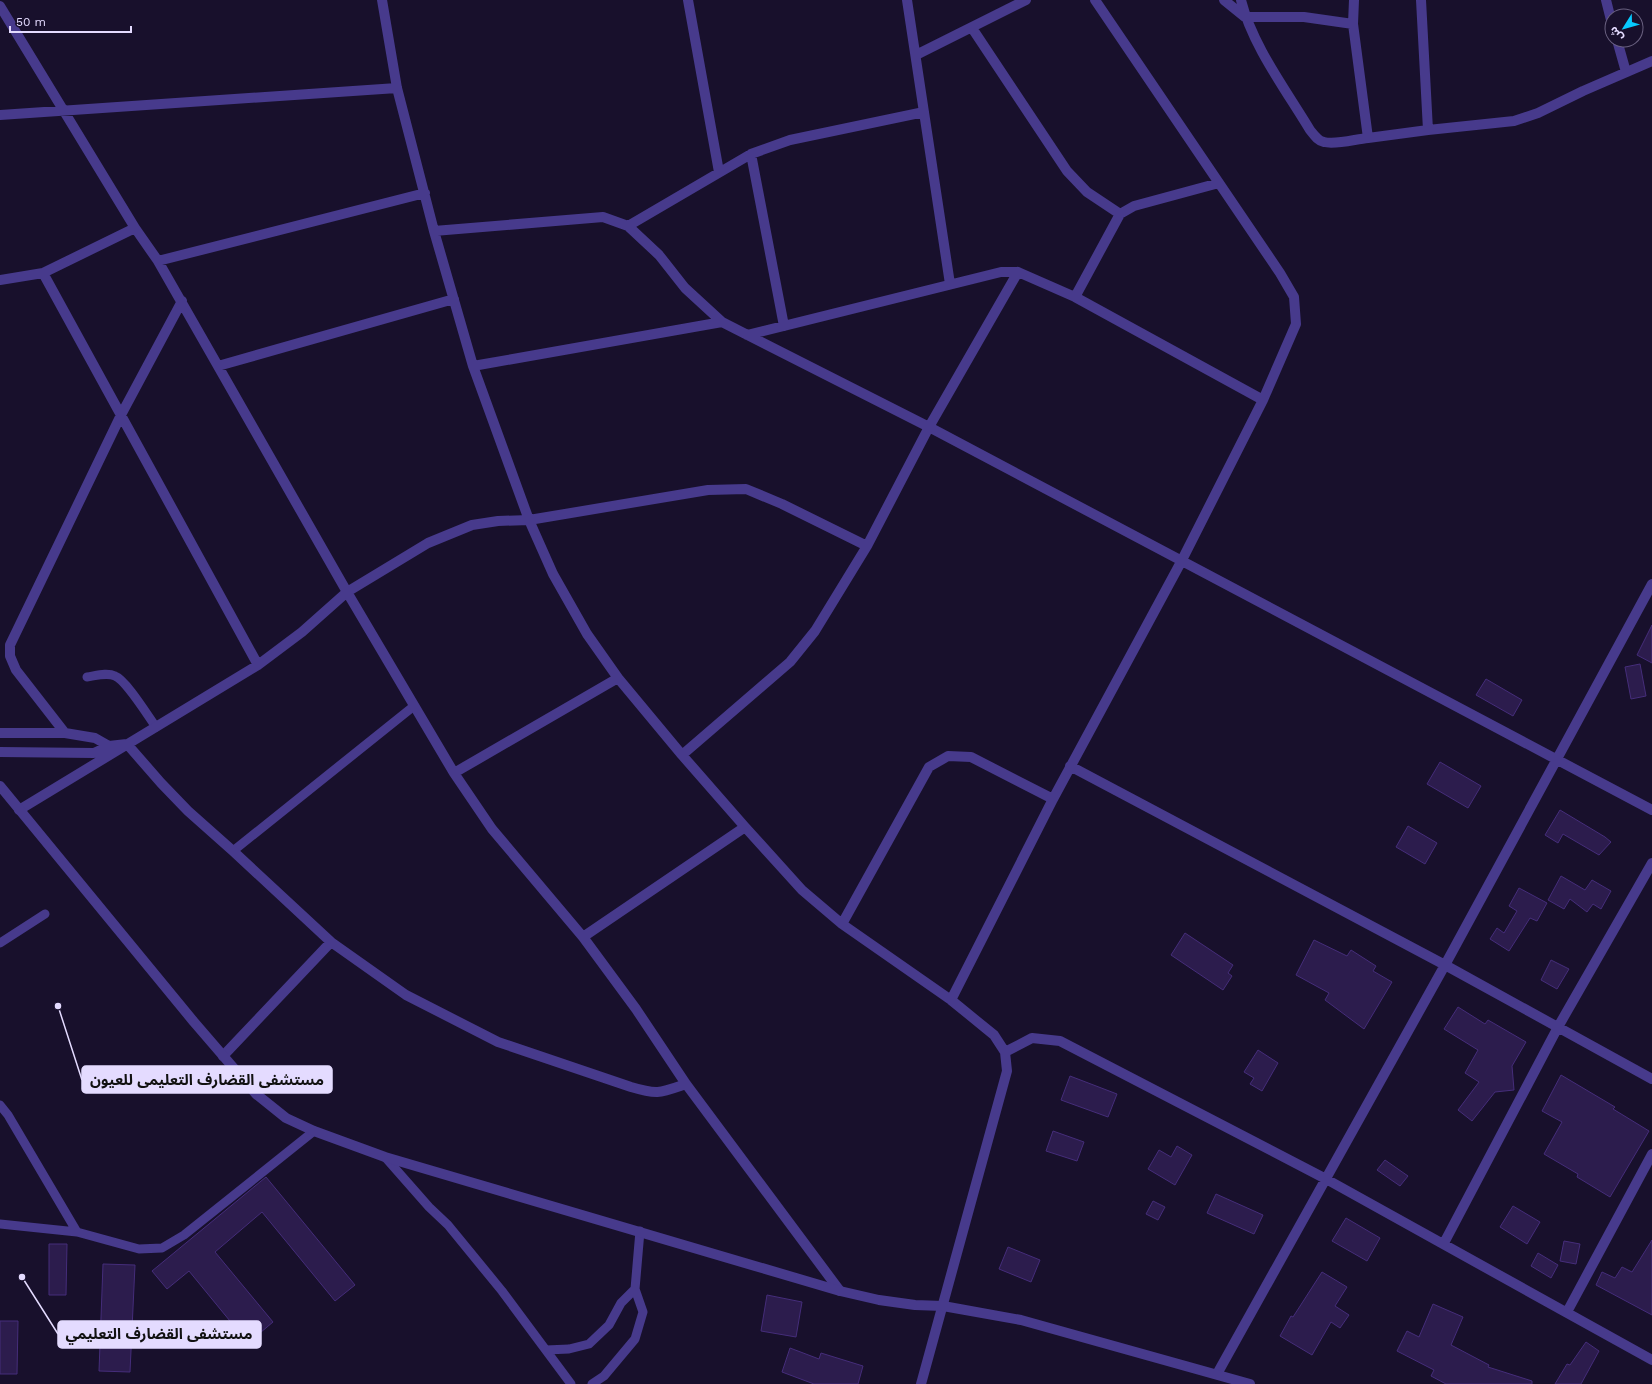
<svg xmlns="http://www.w3.org/2000/svg" width="1652" height="1384" font-family="'Work Sans','Noto Sans Arabic',sans-serif">
  <style>
    .building { fill: #2c1c4d; stroke: #452d7a }
    .lines { fill: none; stroke-linecap: round; stroke-linejoin: round }
    .service { stroke: #473a8c; stroke-width: 9 }
    .minor { stroke: #473a8c; stroke-width: 10 }
    .tertiary { stroke: #473a8c; stroke-width: 10 }
    .leader { fill: none; stroke: #e4dbff; stroke-width: 1.5 }
    .callout-dot { fill: #e4dbff; stroke: #18102c; stroke-width: 1.5 }
    .callout { fill: #e4dbff; stroke: #e4dbff; stroke-width: 1.5 }
    .callout-label { font-size: 15px; text-anchor: middle; font-weight: bold; fill: #111 }
  </style>
  <rect width="100%" height="100%" fill="#18102c"/>
  <path class="building" d="M 1652,625 L 1652,663 L 1637,655 Z
    M 1640,664 L 1646,696 L 1631,699 L 1625,667 Z
    M 1486,679 L 1522,700 L 1513,716 L 1476,695 Z
    M 1440,762 L 1481,786 L 1468,808 L 1427,784 Z
    M 1560,810 L 1605,837 L 1611,842 L 1599,855 L 1563,834 L 1558,843 L 1545,835 Z
    M 1408,826 L 1437,843 L 1425,864 L 1396,847 Z
    M 1561,876 L 1585,890 L 1592,880 L 1611,891 L 1601,909 L 1593,904 L 1587,912 L 1570,899 L 1564,909 L 1548,900 Z
    M 1519,888 L 1547,903 L 1537,921 L 1530,918 L 1509,951 L 1490,939 L 1497,928 L 1504,933 L 1517,911 L 1509,906 Z
    M 1185,933 L 1233,965 L 1228,973 L 1232,976 L 1223,990 L 1171,955 Z
    M 1314,940 L 1347,956 L 1351,950 L 1376,966 L 1373,971 L 1392,982 L 1364,1029 L 1325,1000 L 1329,993 L 1296,975 Z
    M 1551,960 L 1569,969 L 1557,989 L 1541,980 Z
    M 1458,1007 L 1485,1024 L 1488,1020 L 1526,1042 L 1512,1066 L 1514,1090 L 1495,1092 L 1472,1121 L 1458,1110 L 1479,1082 L 1465,1073 L 1478,1050 L 1444,1029 Z
    M 1258,1050 L 1278,1063 L 1262,1091 L 1250,1084 L 1254,1078 L 1244,1072 Z
    M 1561,1075 L 1615,1107 L 1613,1109 L 1649,1131 L 1610,1197 L 1577,1177 L 1578,1174 L 1544,1154 L 1562,1122 L 1542,1111 Z
    M 1070,1076 L 1117,1094 L 1108,1117 L 1061,1100 Z
    M 1053,1131 L 1084,1142 L 1077,1161 L 1046,1151 Z
    M 1177,1146 L 1192,1155 L 1175,1185 L 1148,1169 L 1159,1150 L 1171,1157 Z
    M 1385,1160 L 1408,1176 L 1400,1186 L 1377,1170 Z
    M 266,1177 L 355,1285 L 335,1301 L 262,1212 L 215,1252 L 273,1322 L 248,1343 L 189,1271 L 167,1289 L 152,1271 Z
    M 1216,1194 L 1263,1215 L 1254,1234 L 1207,1213 Z
    M 1153,1201 L 1165,1207 L 1158,1220 L 1146,1214 Z
    M 1513,1206 L 1540,1222 L 1527,1244 L 1500,1227 Z
    M 1346,1218 L 1380,1238 L 1367,1261 L 1332,1241 Z
    M 1652,1240 L 1652,1315 L 1596,1285 L 1602,1272 L 1615,1278 L 1622,1267 L 1632,1272 Z
    M 1564,1241 L 1580,1244 L 1576,1264 L 1560,1261 Z
    M 49,1244 L 67,1244 L 66,1295 L 49,1295 Z
    M 1008,1247 L 1040,1260 L 1031,1282 L 999,1269 Z
    M 1538,1253 L 1558,1265 L 1551,1278 L 1531,1266 Z
    M 103,1264 L 135,1265 L 130,1372 L 99,1371 Z
    M 1322,1272 L 1347,1287 L 1335,1306 L 1349,1315 L 1340,1328 L 1331,1322 L 1312,1355 L 1280,1336 L 1291,1316 L 1293,1317 Z
    M 767,1295 L 802,1302 L 796,1337 L 761,1331 Z
    M 1433,1304 L 1463,1317 L 1451,1345 L 1489,1365 L 1488,1367 L 1532,1381 L 1532,1384 L 1446,1384 L 1431,1376 L 1434,1370 L 1397,1351 L 1407,1331 L 1419,1337 Z
    M 0,1321 L 18,1321 L 17,1374 L 0,1374 Z
    M 1586,1342 L 1599,1351 L 1581,1384 L 1555,1384 L 1567,1364 L 1570,1365 Z
    M 790,1348 L 819,1359 L 821,1353 L 863,1366 L 858,1384 L 814,1384 L 782,1372 Z"/>
  <g class="lines">
    <path class="service" d="M 87,677 C 95,676 107,672 115,676 C 126,680 148,716 156,727
      M 233,851 L 414,706
      M 0,943 L 45,914
      M 0,1105 L 8,1115 L 77,1232
      M 385,1157 L 429,1207 L 448,1225 L 502,1291 L 571,1384
      M 0,1224 L 77,1232 L 139,1249 L 162,1248 L 184,1235 L 314,1131
      M 546,1350 L 569,1349 L 589,1344 L 609,1325 L 621,1303 L 635,1289
      M 592,1384 L 604,1376 L 635,1339 L 643,1312 L 635,1289 L 640,1231"/>
    <path class="minor" d="M 382,0 L 397,88 L 434,231 L 473,366 L 529,520 L 553,574 L 587,634 L 618,678 L 682,755 L 745,827 L 802,890 L 842,924 L 951,1000 L 994,1035 L 1005,1052 L 1007,1071 L 921,1384
      M 688,0 L 719,172
      M 907,0 L 950,284
      M 1224,0 L 1245,17 L 1304,17 L 1353,24 L 1368,138 L 1428,130 L 1514,121 L 1538,113 L 1583,91 L 1652,61
      M 1241,0 C 1252,45 1286,90 1310,130 C 1314,135 1318,141 1324,142 C 1336,145 1356,139 1368,138
      M 1421,0 L 1428,130
      M 1606,0 L 1612,24
      M 0,6 L 135,228 L 158,261 L 347,592 L 454,773 L 492,829 L 583,937 L 636,1009 L 686,1084 L 840,1291
      M 1353,24 L 1354,0
      M 972,28 L 1067,171 L 1087,192 L 1120,214
      M 1617,40 L 1626,72
      M 916,55 L 1026,0
      M 0,115 L 397,88
      M 751,154 L 784,326
      M 628,226 L 751,154 L 790,140 L 924,112
      M 434,231 L 603,217 L 628,226 L 659,255 L 685,288 L 722,322 L 929,427 L 1652,810
      M 158,261 L 425,193
      M 43,273 L 258,665
      M 0,280 L 43,273 L 135,228
      M 1075,297 L 1120,214 L 1134,206 L 1219,183
      M 747,335 L 1001,272 L 1018,272
      M 218,366 L 454,299
      M 473,366 L 722,322
      M 0,733 L 65,733 L 95,738 L 109,746
      M 65,733 L 16,670 L 10,656 L 10,645 L 121,415 L 182,301
      M 0,752 L 94,753 L 109,746 L 127,744 L 161,783 L 188,811 L 233,851 L 331,942 L 406,995 L 498,1042 L 631,1087 C 658,1095 660,1093 686,1084
      M 682,755 L 790,662 L 815,631 L 867,546 L 929,427 L 1018,272 L 1075,297 L 1263,400
      M 1070,766 L 1445,965 L 1652,1079
      M 454,773 L 618,678
      M 19,810 L 258,665 L 302,632 L 347,592 L 428,543 L 472,525 L 498,521 L 529,520 L 708,490 L 746,489 L 782,504 L 867,546
      M 842,924 L 929,767 L 948,756 L 971,757 L 1053,799
      M 583,937 L 745,827
      M 951,1000 L 1053,799 L 1181,562 L 1263,400 L 1296,324 L 1294,297 L 1280,273 L 1095,0
      M 1005,1052 L 1032,1038 L 1060,1041 L 1326,1179 L 1652,1360
      M 223,1056 L 331,942
      M 1444,1243 L 1558,1027 L 1652,863
      M 1567,1312 L 1652,1154
      M 1217,1374 L 1445,965 L 1652,584"/>
    <path class="tertiary" d="M 0,786 L 194,1022 L 256,1094 L 286,1118 L 314,1131 L 385,1157 L 840,1291 L 879,1300 L 915,1305 L 943,1306 L 1021,1320 L 1250,1384"/>
  </g>
  <path class="leader" d="M58 1006L82 1080M22 1277L58 1334"/>
  <g class="callout-dot">
    <circle cx="58" cy="1006" r="4"/>
    <circle cx="22" cy="1277" r="4"/>
  </g>
  <g class="callout">
    <rect x="82" y="1066" width="250" height="27" rx="4"/>
    <rect x="58" y="1321" width="203" height="27" rx="4"/>
  </g>
  <g class="callout-label">
    <text x="207" y="1085">مستشفى القضارف التعليمى للعيون</text>
    <text x="159" y="1339">مستشفى القضارف التعليمي</text>
  </g>
  <g transform="translate(1624 28) rotate(233)"><circle r="19" fill="#18102c" stroke="#6a6180"/>
  <path d="M0-3L7 15L0 10L-7 15Z" fill="#07caff"/>
  <text y="-6" font-size="11" font-weight="bold" text-anchor="middle" fill="#e4dbff">ش</text>
  </g>
  <path d="M10 26v6h121v-6" fill="none" stroke="#e4dbff" stroke-width="2"/>
  <text x="16" y="26" font-size="12" fill="#e4dbff" stroke="#18102c" stroke-width="3" paint-order="stroke">50 m</text>
</svg>
